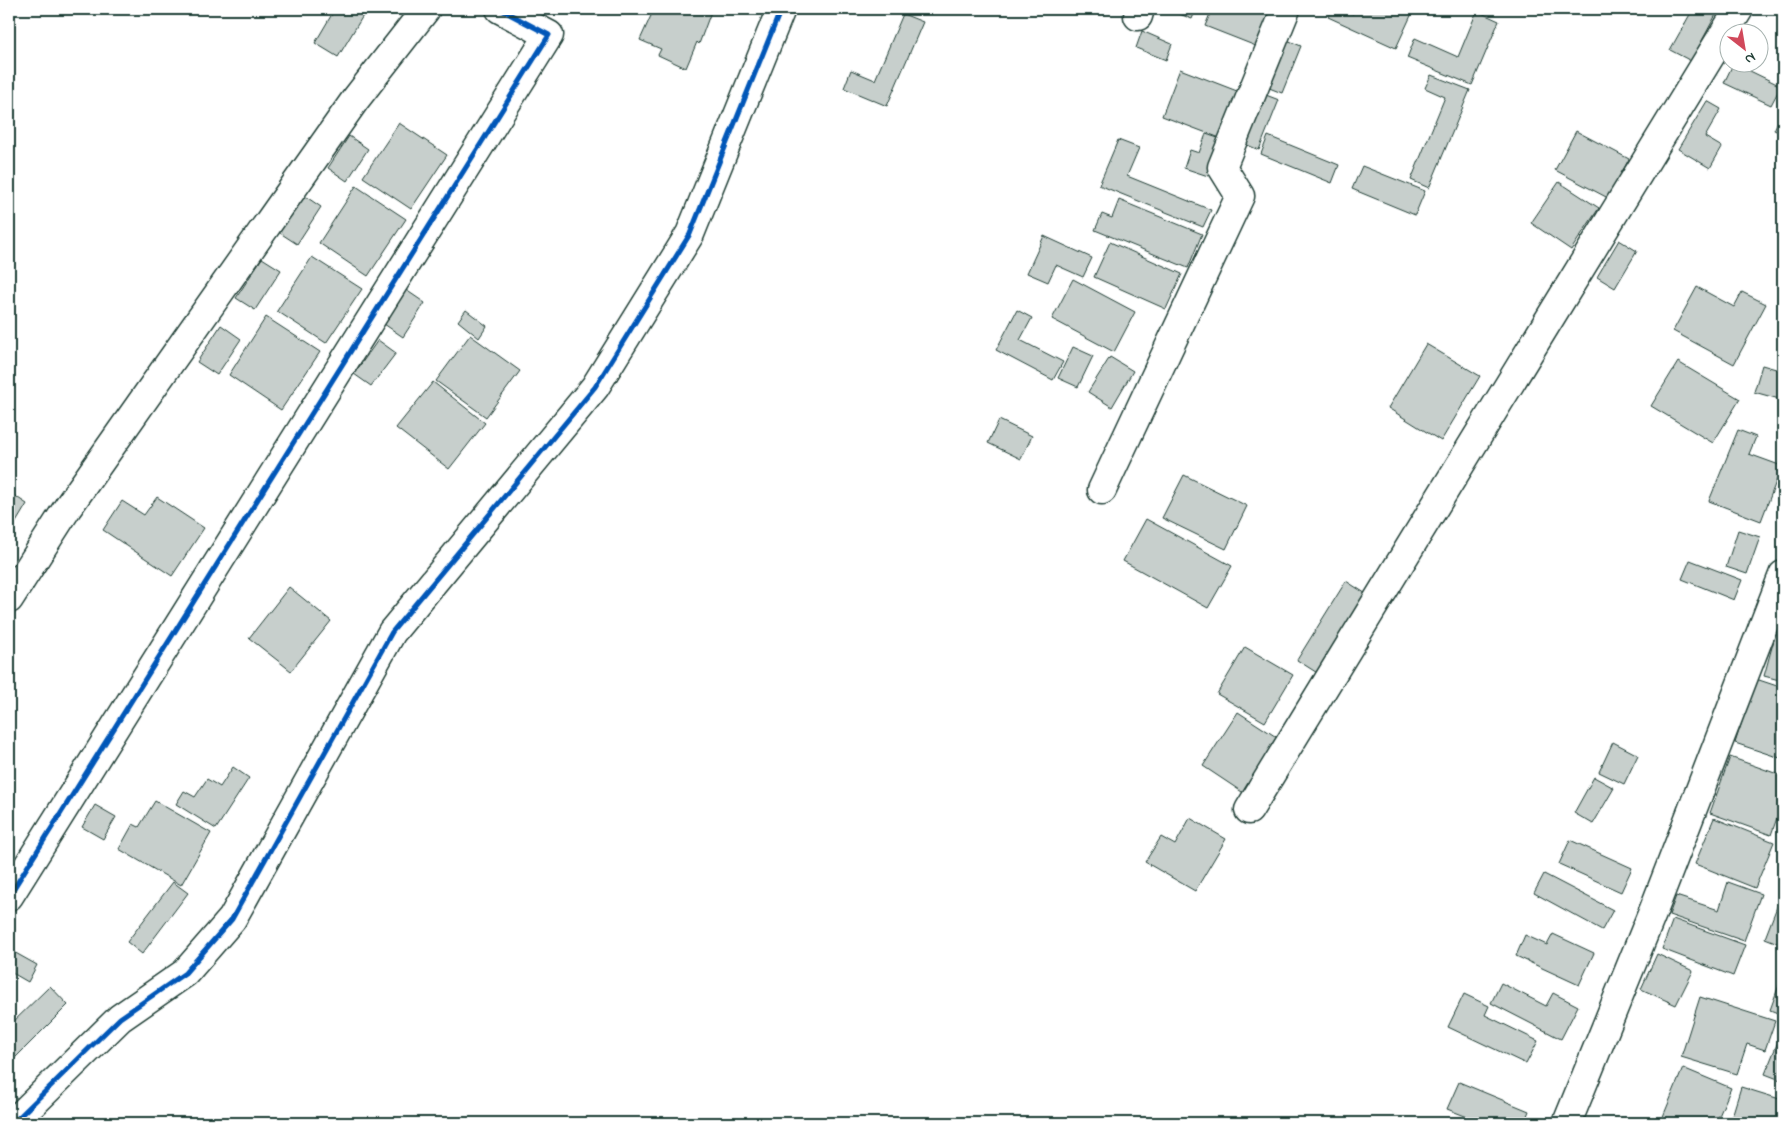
<svg xmlns="http://www.w3.org/2000/svg" width="1792" height="1132" font-family="'Indie Flower',sans-serif">
  <style>
    .building { fill: #c7cfcc; stroke: #1f3d34 }
    .lines { fill: none; stroke-linecap: round; stroke-linejoin: round }
    .minor-casing { stroke: #1f3d34; stroke-width: 31 }
    .minor { stroke: #fff; stroke-width: 28 }
    .cycleway-casing { stroke: #fff; stroke-width: 8 }
    .cycleway { stroke: #0057b8; stroke-width: 5 }
  </style>
  <rect width="100%" height="100%" fill="#fff"/>
  <filter id="ink" filterUnits="userSpaceOnUse"><feTurbulence type="fractalNoise" baseFrequency=".02" numOctaves="2"/><feDisplacementMap in="SourceGraphic" scale="10" xChannelSelector="R" yChannelSelector="G"/><feConvolveMatrix kernelMatrix="1 2 1 2 8 2 1 2 1" color-interpolation-filters="sRGB"/></filter>
  <g filter="url(#ink)">
    <path class="building" d="M 335,9 L 367,9 L 338,57 L 315,43 Z
      M 654,9 L 712,9 L 699,44 L 697,42 L 686,68 L 658,55 L 661,49 L 640,40 Z
      M 1167,9 L 1196,9 L 1192,19 Z
      M 1212,9 L 1271,9 L 1256,46 L 1205,26 Z
      M 1332,9 L 1340,9 L 1353,14 L 1355,9 L 1414,9 L 1396,48 L 1328,17 Z
      M 1693,9 L 1719,9 L 1691,61 L 1670,50 Z
      M 1477,11 L 1499,21 L 1472,85 L 1407,58 L 1415,38 L 1458,57 Z
      M 903,14 L 923,22 L 887,106 L 844,88 L 851,70 L 875,80 Z
      M 1142,31 L 1172,44 L 1166,60 L 1136,48 Z
      M 1278,36 L 1301,46 L 1282,93 L 1259,84 Z
      M 1734,62 L 1752,62 L 1748,70 L 1781,86 L 1771,105 L 1724,83 Z
      M 1180,69 L 1237,91 L 1220,138 L 1162,116 Z
      M 1431,75 L 1470,90 L 1429,188 L 1411,180 L 1445,97 L 1425,88 Z
      M 1258,92 L 1279,100 L 1259,150 L 1238,141 Z
      M 1707,101 L 1721,109 L 1705,137 L 1722,147 L 1710,168 L 1678,149 Z
      M 1782,113 L 1783,114 L 1783,134 L 1774,130 Z
      M 399,123 L 447,155 L 411,209 L 363,177 Z
      M 1576,131 L 1629,159 L 1608,198 L 1555,170 Z
      M 1206,134 L 1221,139 L 1208,176 L 1184,168 L 1190,150 L 1199,153 Z
      M 349,136 L 368,149 L 347,181 L 328,168 Z
      M 1268,136 L 1339,165 L 1332,183 L 1261,154 Z
      M 1118,140 L 1139,148 L 1127,176 L 1211,210 L 1203,227 L 1099,185 Z
      M 1362,166 L 1425,191 L 1415,215 L 1352,189 Z
      M 1559,182 L 1599,208 L 1571,250 L 1531,223 Z
      M 356,186 L 406,219 L 368,276 L 319,243 Z
      M 302,194 L 321,207 L 297,244 L 277,231 Z
      M 1119,200 L 1202,234 L 1188,268 L 1095,230 L 1102,214 L 1112,218 Z
      M 1044,236 L 1092,258 L 1083,277 L 1056,265 L 1048,282 L 1027,273 Z
      M 1619,240 L 1637,251 L 1615,288 L 1597,277 Z
      M 1110,242 L 1182,274 L 1166,309 L 1094,277 Z
      M 312,257 L 362,289 L 326,343 L 277,311 Z
      M 262,258 L 281,270 L 255,310 L 236,298 Z
      M 1073,279 L 1135,312 L 1114,352 L 1052,319 Z
      M 1697,287 L 1734,307 L 1742,292 L 1766,304 L 1734,364 L 1673,331 Z
      M 406,290 L 425,303 L 403,337 L 384,324 Z
      M 466,310 L 487,326 L 479,338 L 458,321 Z
      M 1017,310 L 1032,318 L 1020,340 L 1063,362 L 1053,380 L 996,350 Z
      M 266,317 L 320,352 L 281,410 L 229,375 Z
      M 221,325 L 241,339 L 217,375 L 197,362 Z
      M 470,335 L 520,371 L 486,417 L 436,381 Z
      M 378,340 L 396,353 L 371,386 L 354,374 Z
      M 1426,344 L 1480,376 L 1441,441 L 1388,408 Z
      M 1073,347 L 1093,356 L 1078,387 L 1058,378 Z
      M 1110,357 L 1133,371 L 1112,407 L 1088,392 Z
      M 1678,362 L 1740,399 L 1713,443 L 1651,406 Z
      M 1762,365 L 1783,371 L 1783,400 L 1754,392 Z
      M 433,382 L 485,423 L 449,469 L 396,428 Z
      M 999,420 L 1032,436 L 1021,459 L 988,443 Z
      M 1738,430 L 1756,437 L 1749,454 L 1782,466 L 1761,521 L 1709,501 Z
      M 1184,475 L 1247,506 L 1226,549 L 1162,518 Z
      M 9,492 L 27,504 L 9,534 Z
      M 157,497 L 204,528 L 172,576 L 103,530 L 122,501 L 144,515 Z
      M 1146,519 L 1232,566 L 1208,608 L 1123,561 Z
      M 1738,530 L 1760,537 L 1747,574 L 1726,567 Z
      M 1690,560 L 1742,580 L 1734,600 L 1682,579 Z
      M 1346,581 L 1371,597 L 1322,676 L 1297,660 Z
      M 289,587 L 331,621 L 291,671 L 249,638 Z
      M 1780,618 L 1783,619 L 1783,681 L 1764,676 Z
      M 1245,647 L 1293,675 L 1265,722 L 1217,694 Z
      M 1756,679 L 1783,688 L 1783,759 L 1735,743 Z
      M 1238,712 L 1284,742 L 1248,796 L 1203,766 Z
      M 1613,742 L 1638,755 L 1624,784 L 1599,772 Z
      M 1730,757 L 1783,776 L 1783,801 L 1771,835 L 1710,813 Z
      M 233,767 L 249,778 L 216,829 L 176,804 L 184,791 L 195,797 L 207,779 L 220,787 Z
      M 1594,777 L 1614,788 L 1593,824 L 1574,813 Z
      M 155,801 L 211,833 L 181,885 L 119,849 L 133,824 L 139,827 Z
      M 95,805 L 116,817 L 103,839 L 82,827 Z
      M 1190,818 L 1226,839 L 1195,891 L 1145,862 L 1161,837 L 1175,845 Z
      M 1714,818 L 1774,842 L 1755,888 L 1695,864 Z
      M 1570,840 L 1632,868 L 1621,892 L 1559,864 Z
      M 1544,874 L 1613,910 L 1602,930 L 1534,893 Z
      M 173,882 L 188,893 L 142,954 L 127,942 Z
      M 1728,882 L 1761,894 L 1744,941 L 1669,915 L 1676,896 L 1719,910 Z
      M 1783,891 L 1783,945 L 1765,938 Z
      M 1673,919 L 1745,945 L 1733,976 L 1662,949 Z
      M 1553,934 L 1594,953 L 1579,985 L 1516,956 L 1525,935 L 1547,945 Z
      M 12,951 L 37,965 L 28,982 L 9,971 L 9,958 Z
      M 1657,954 L 1693,971 L 1676,1005 L 1641,989 Z
      M 1783,974 L 1783,1015 L 1770,1010 Z
      M 1501,983 L 1546,1006 L 1553,993 L 1578,1006 L 1561,1039 L 1491,1003 Z
      M 50,986 L 68,1005 L 9,1064 L 9,1026 Z
      M 1464,994 L 1489,1006 L 1485,1015 L 1538,1041 L 1526,1064 L 1448,1027 Z
      M 1700,997 L 1775,1021 L 1765,1050 L 1747,1044 L 1737,1074 L 1681,1057 Z
      M 1783,1029 L 1783,1081 L 1765,1074 Z
      M 1683,1068 L 1731,1088 L 1716,1123 L 1673,1123 L 1662,1119 Z
      M 1459,1082 L 1529,1111 L 1524,1123 L 1483,1123 L 1447,1109 Z
      M 1741,1087 L 1783,1100 L 1783,1123 L 1730,1123 Z"/>
    <g class="lines">
      <g class="minor-casing">
        <path id="minor" d="M 1138,16 L 1140,9
          M 1102,490 L 1240,196 L 1222,167 L 1286,9
          M 9,599 L 68,507 L 355,100 L 426,9
          M 1249,810 L 1739,9
          M 9,896 L 549,35 L 500,9
          M 13,1123 L 120,1018 L 185,973 L 232,919 L 392,632 L 595,387 L 690,234 L 781,9
          M 1567,1123 L 1654,909 L 1783,575"/>
      </g>
      <use href="#minor" class="minor"/>
      <g class="cycleway-casing">
        <path id="cycleway" d="M 9,896 L 549,35 L 500,9
          M 13,1123 L 120,1018 L 185,973 L 232,919 L 392,632 L 595,387 L 690,234 L 781,9"/>
      </g>
      <use href="#cycleway" class="cycleway"/>
    </g>
  </g>
  <rect width="1792" height="1132" fill="none" stroke="#fff" stroke-width="30"/>
  <rect x="15" y="15" width="1762" height="1102" fill="none" stroke="#1f3d34" stroke-width="2" filter="url(#ink)"/>
  <g transform="translate(1744 48) rotate(149)"><circle r="24" fill="#ffffff" stroke="#a5b1ae"/>
  <path d="M0-4L9 19L0 12L-9 19Z" fill="#d1495b"/>
  <text y="-8" font-size="14" font-weight="bold" text-anchor="middle" fill="#1f3d34">N</text>
  </g>
</svg>
